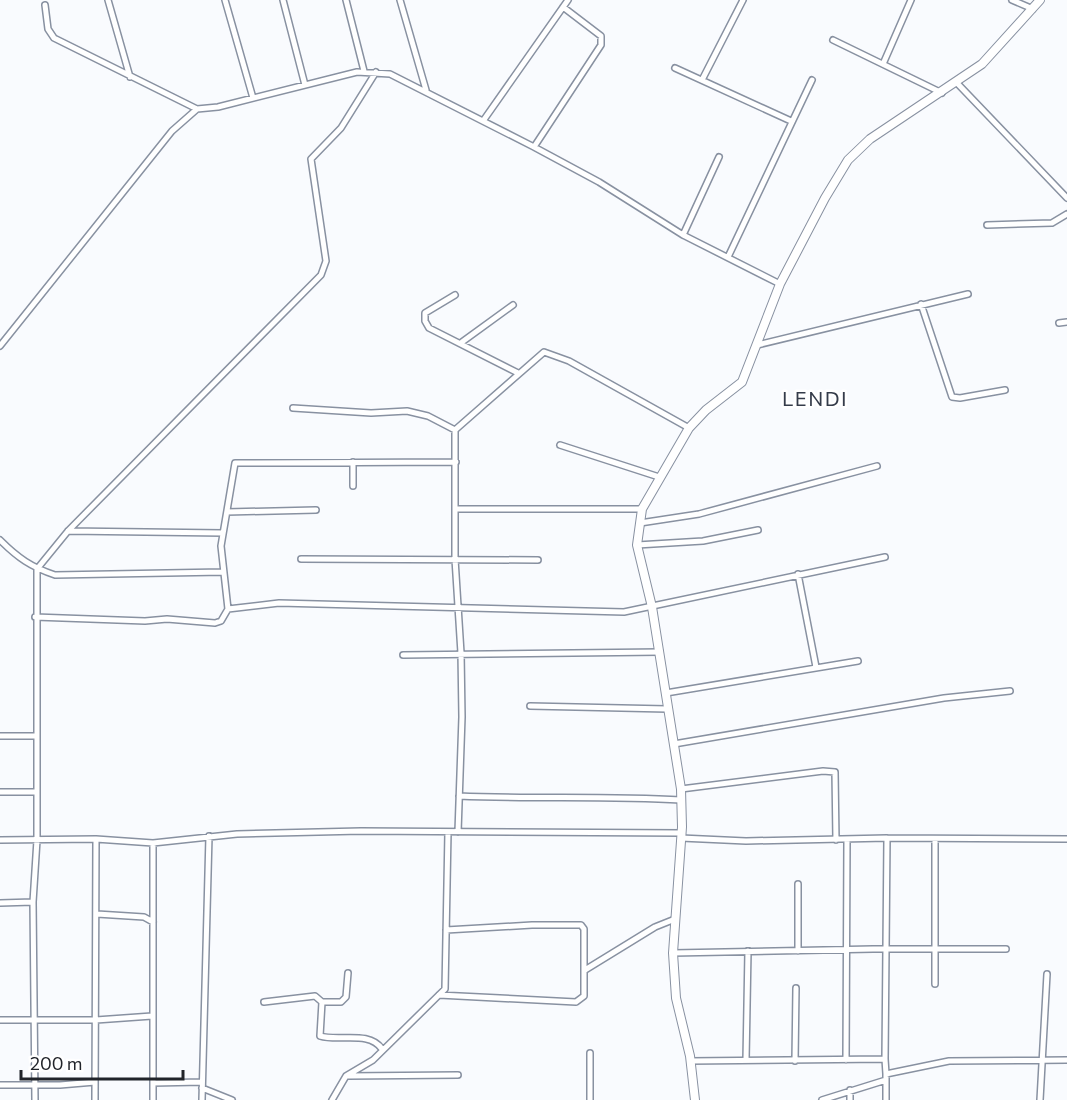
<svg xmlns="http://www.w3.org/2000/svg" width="1067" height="1100" font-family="Commissioner,sans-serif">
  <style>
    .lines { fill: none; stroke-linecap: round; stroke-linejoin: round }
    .street-casing { stroke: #8891a1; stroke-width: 8 }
    .secondary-casing { stroke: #8891a1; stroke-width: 10 }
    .street { stroke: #fff; stroke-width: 5 }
    .secondary { stroke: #fff; stroke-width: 8 }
    .labels { text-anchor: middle; stroke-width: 5; stroke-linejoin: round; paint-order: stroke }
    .quarter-label { font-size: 20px; letter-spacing: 1.5px; fill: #353c4a; stroke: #fff }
  </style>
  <rect width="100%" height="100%" fill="#f9fbfe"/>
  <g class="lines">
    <g class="street-casing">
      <path id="street" d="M 108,0 L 130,77
        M 225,0 L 253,98
        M 283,0 L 305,85
        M 346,0 L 364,71
        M 400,0 L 426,90
        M 1012,0 L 1033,9
        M 45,5 L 48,29 L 54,38 L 197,109
        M 833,40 L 942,93
        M 883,64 L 911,0
        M 675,68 L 791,121
        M 702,80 L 743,0
        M 956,82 L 1067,198
        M 483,121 L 568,0
        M 534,147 L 601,45 L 601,36 L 563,7
        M 987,225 L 1052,223 L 1067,214
        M 683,235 L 719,157
        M 728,257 L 812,80
        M 455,295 L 425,313 L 425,321 L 429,328 L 518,373
        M 921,304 L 952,397 L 960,398 L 1005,390
        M 1059,323 L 1067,322
        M 462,342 L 513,305
        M 757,345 L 968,294
        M 0,346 L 172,131 L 197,109 L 218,107 L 357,72 L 390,74 L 534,147 L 599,182 L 683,235 L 780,284
        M 293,408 L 371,413 L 407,411 L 428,416 L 455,430
        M 560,445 L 659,477
        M 353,462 L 353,486
        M 455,509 L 642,509
        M 227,512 L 316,510
        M 640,523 L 699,514 L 877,466
        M 68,531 L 223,533
        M 0,540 C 18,558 31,567 55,575 L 223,572
        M 637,545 L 703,541 L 758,530
        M 301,559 L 538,560
        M 798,574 L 816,667
        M 228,609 L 221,546 L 235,463 L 456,462
        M 35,617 L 145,621 L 167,619 L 215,623 L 221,621 L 228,609 L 279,603 L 624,612 L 885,557
        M 403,655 L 660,652
        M 666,693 L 858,661
        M 530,706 L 667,709
        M 0,736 L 37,736
        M 674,744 L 944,698 L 1010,691
        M 681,789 L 823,771 L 835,772 L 836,840
        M 0,792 L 37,792
        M 459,796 C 533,799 607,796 681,800
        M 458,832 L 462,717 L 461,653 L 455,559 L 455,430 L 544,352 L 569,361 L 689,428
        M 681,838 L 746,841 L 887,838 L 1067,839
        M 935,839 L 935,984
        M 0,840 L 96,839 L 153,843 L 237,834 L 361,831 L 681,833
        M 153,843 L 153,1100
        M 0,903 L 33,902
        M 97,914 L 144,917 L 153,922
        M 798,951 L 798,884
        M 673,953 L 873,949 L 1006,949
        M 585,970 L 655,927 L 675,919
        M 439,995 L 576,1002 L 584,996 L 584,929 L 581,925 L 532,925 L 446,930
        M 264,1002 L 315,996 L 322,1002 L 341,1002 L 346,997 L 348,973
        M 322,1002 L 320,1036 C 339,1042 369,1030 382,1049
        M 0,1020 L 96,1020 L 152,1016
        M 885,1059 L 887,838
        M 746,1060 L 748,951
        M 846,1060 L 847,840
        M 690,1061 L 885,1059 L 886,1074 L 949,1061 L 1067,1060
        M 795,1061 L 796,988
        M 348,1076 L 458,1075
        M 886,1080 L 886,1100
        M 153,1083 L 202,1082
        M 0,1085 L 60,1085 L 95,1082
        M 202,1088 L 232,1100
        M 35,1100 L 33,902 L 37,840 L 37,569 L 68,531 L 321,275 L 326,261 L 311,159 L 341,128 L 376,72
        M 95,1100 L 96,839
        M 202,1100 L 209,836
        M 332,1100 L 346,1076 L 373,1060 L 445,989 L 448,832
        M 590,1100 L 590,1053
        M 822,1100 L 886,1080 L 886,1074
        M 850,1100 L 850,1090
        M 1040,1100 L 1047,974"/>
    </g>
    <g class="secondary-casing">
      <path id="secondary" d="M 695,1100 L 690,1056 L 676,998 L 673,953 L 682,827 L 681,789 L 652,607 L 637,545 L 642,509 L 689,428 L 706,410 L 742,382 L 780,284 L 825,198 L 848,160 L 870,139 L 982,64 L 1040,0"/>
    </g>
    <use href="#street" class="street"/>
    <use href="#secondary" class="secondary"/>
  </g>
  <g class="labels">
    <g class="quarter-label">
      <text x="815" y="406">LENDI</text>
    </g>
  </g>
  <path d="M21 1070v9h162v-9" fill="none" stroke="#21242a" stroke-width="3"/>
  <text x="30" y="1070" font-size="18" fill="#21242a" stroke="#ffffff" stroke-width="4.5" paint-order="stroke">200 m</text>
</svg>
